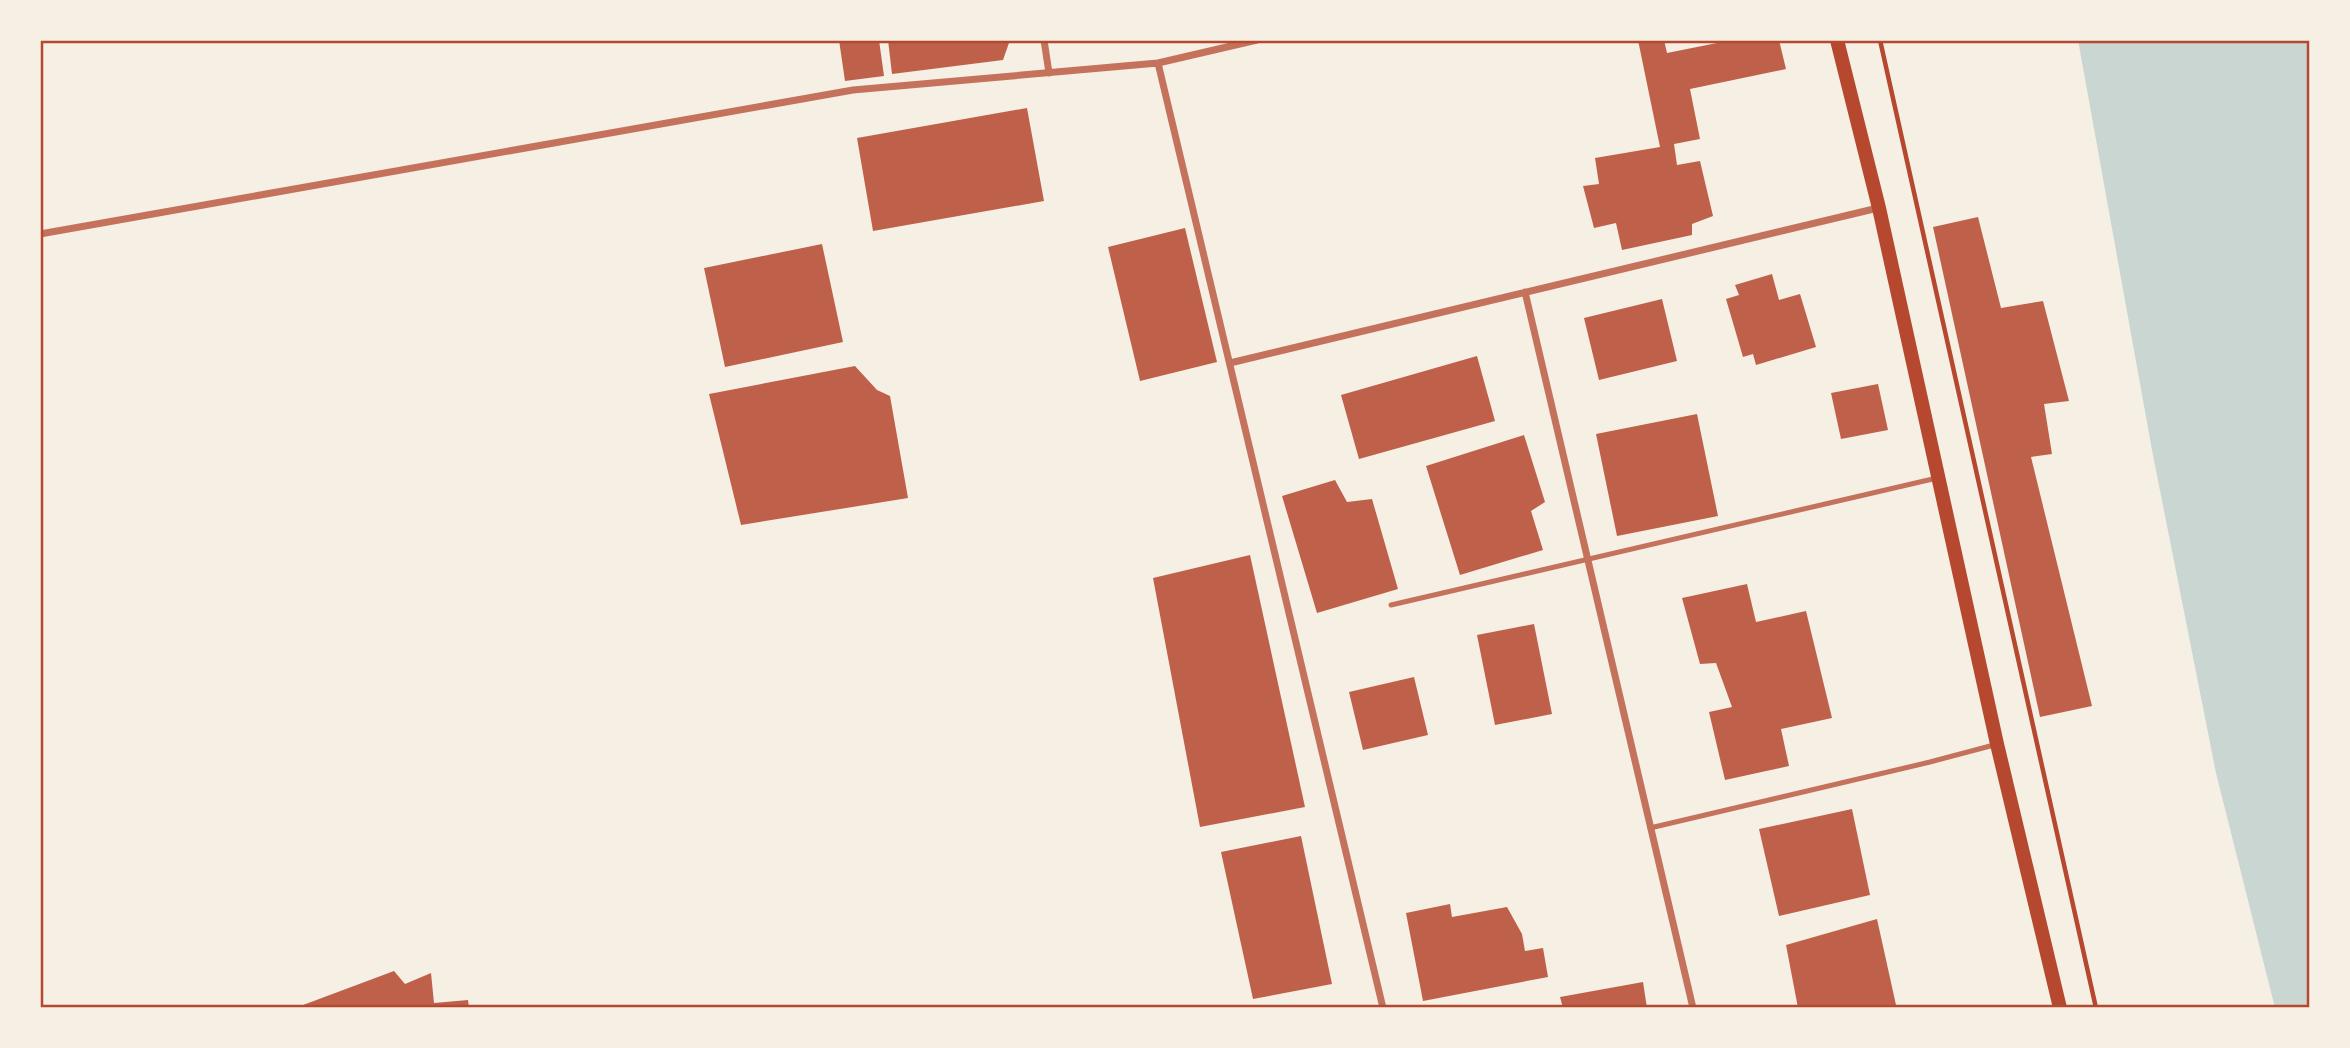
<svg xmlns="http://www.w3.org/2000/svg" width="2350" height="1048" font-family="'Exo 2',sans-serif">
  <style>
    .water { fill: #c9d6d2 }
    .building { fill: #bf614a }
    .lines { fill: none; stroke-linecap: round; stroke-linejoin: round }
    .path { stroke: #b5482f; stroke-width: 4.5 }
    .service { stroke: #c5725c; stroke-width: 5 }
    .minor { stroke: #c5725c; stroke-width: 7 }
    .secondary { stroke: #b5482f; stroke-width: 14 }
    .neatline { fill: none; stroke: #b5482f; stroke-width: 2.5 }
  </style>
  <rect width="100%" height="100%" fill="#f6efe4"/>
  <path class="water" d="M 2078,40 L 2310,40 L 2310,1008 L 2275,1008 L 2216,773 L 2152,450 Z"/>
  <path class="building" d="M 839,40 L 879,40 L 884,76 L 845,81 Z
    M 888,40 L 1010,40 L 1003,60 L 892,74 Z
    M 1638,40 L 1664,40 L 1667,53 L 1717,43 L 1716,40 L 1779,40 L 1786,69 L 1690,89 L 1700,139 L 1674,144 L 1677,165 L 1700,161 L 1713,216 L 1692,224 L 1692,235 L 1622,250 L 1616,223 L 1594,228 L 1583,186 L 1599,184 L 1595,158 L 1660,147 Z
    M 1027,108 L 1044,201 L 873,231 L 857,138 Z
    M 1978,217 L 2001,308 L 2043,301 L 2069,401 L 2044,404 L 2052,454 L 2031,457 L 2092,706 L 2040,717 L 1933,227 Z
    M 1185,228 L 1217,362 L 1140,381 L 1108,247 Z
    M 822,244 L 843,342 L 725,367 L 704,268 Z
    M 1772,274 L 1779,300 L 1800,294 L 1816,347 L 1756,365 L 1753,354 L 1743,357 L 1726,299 L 1739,295 L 1735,285 Z
    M 1662,299 L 1677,361 L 1599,380 L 1584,318 Z
    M 1477,356 L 1495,421 L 1359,459 L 1341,395 Z
    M 855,366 L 877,390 L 890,396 L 908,498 L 741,525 L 709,394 Z
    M 1878,384 L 1888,430 L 1841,439 L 1831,393 Z
    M 1697,414 L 1718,516 L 1617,536 L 1596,434 Z
    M 1524,435 L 1545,502 L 1531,511 L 1543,550 L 1460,575 L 1426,466 Z
    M 1335,480 L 1347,502 L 1372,499 L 1398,589 L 1317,613 L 1282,496 Z
    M 1250,555 L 1305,807 L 1200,827 L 1153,578 Z
    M 1747,584 L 1756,622 L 1806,611 L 1832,718 L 1781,729 L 1789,766 L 1725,780 L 1709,712 L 1732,707 L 1716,663 L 1700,664 L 1682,598 Z
    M 1534,624 L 1552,714 L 1495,725 L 1477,635 Z
    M 1414,677 L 1428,735 L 1363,750 L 1349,692 Z
    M 1852,809 L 1870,895 L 1779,916 L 1759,829 Z
    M 1301,836 L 1332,984 L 1253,999 L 1221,852 Z
    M 1450,904 L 1452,917 L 1507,907 L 1522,934 L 1525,951 L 1543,948 L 1548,977 L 1423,1001 L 1406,913 Z
    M 1877,919 L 1896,1005 L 1884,1008 L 1798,1008 L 1786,945 Z
    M 394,971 L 405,984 L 431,973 L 434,1003 L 468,1000 L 469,1008 L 295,1008 Z
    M 1643,982 L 1647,1008 L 1563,1008 L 1560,997 Z"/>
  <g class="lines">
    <path class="path" d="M 1880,40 L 2096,1008"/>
    <path class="service" d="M 1391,605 L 1937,478
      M 1650,828 L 1930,762 L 1994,745"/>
    <path class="minor" d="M 1044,40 L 1049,73
      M 1158,63 L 1383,1008
      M 40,234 L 853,90 L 1158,63 L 1257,40
      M 1525,292 L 1693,1008
      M 1230,363 L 1878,208"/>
    <path class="secondary" d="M 1837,40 L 1879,208 L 1997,744 L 2060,1008"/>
  </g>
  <rect width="2350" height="1048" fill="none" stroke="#f6efe4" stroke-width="84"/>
  <rect x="42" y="42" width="2266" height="964" class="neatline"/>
</svg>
